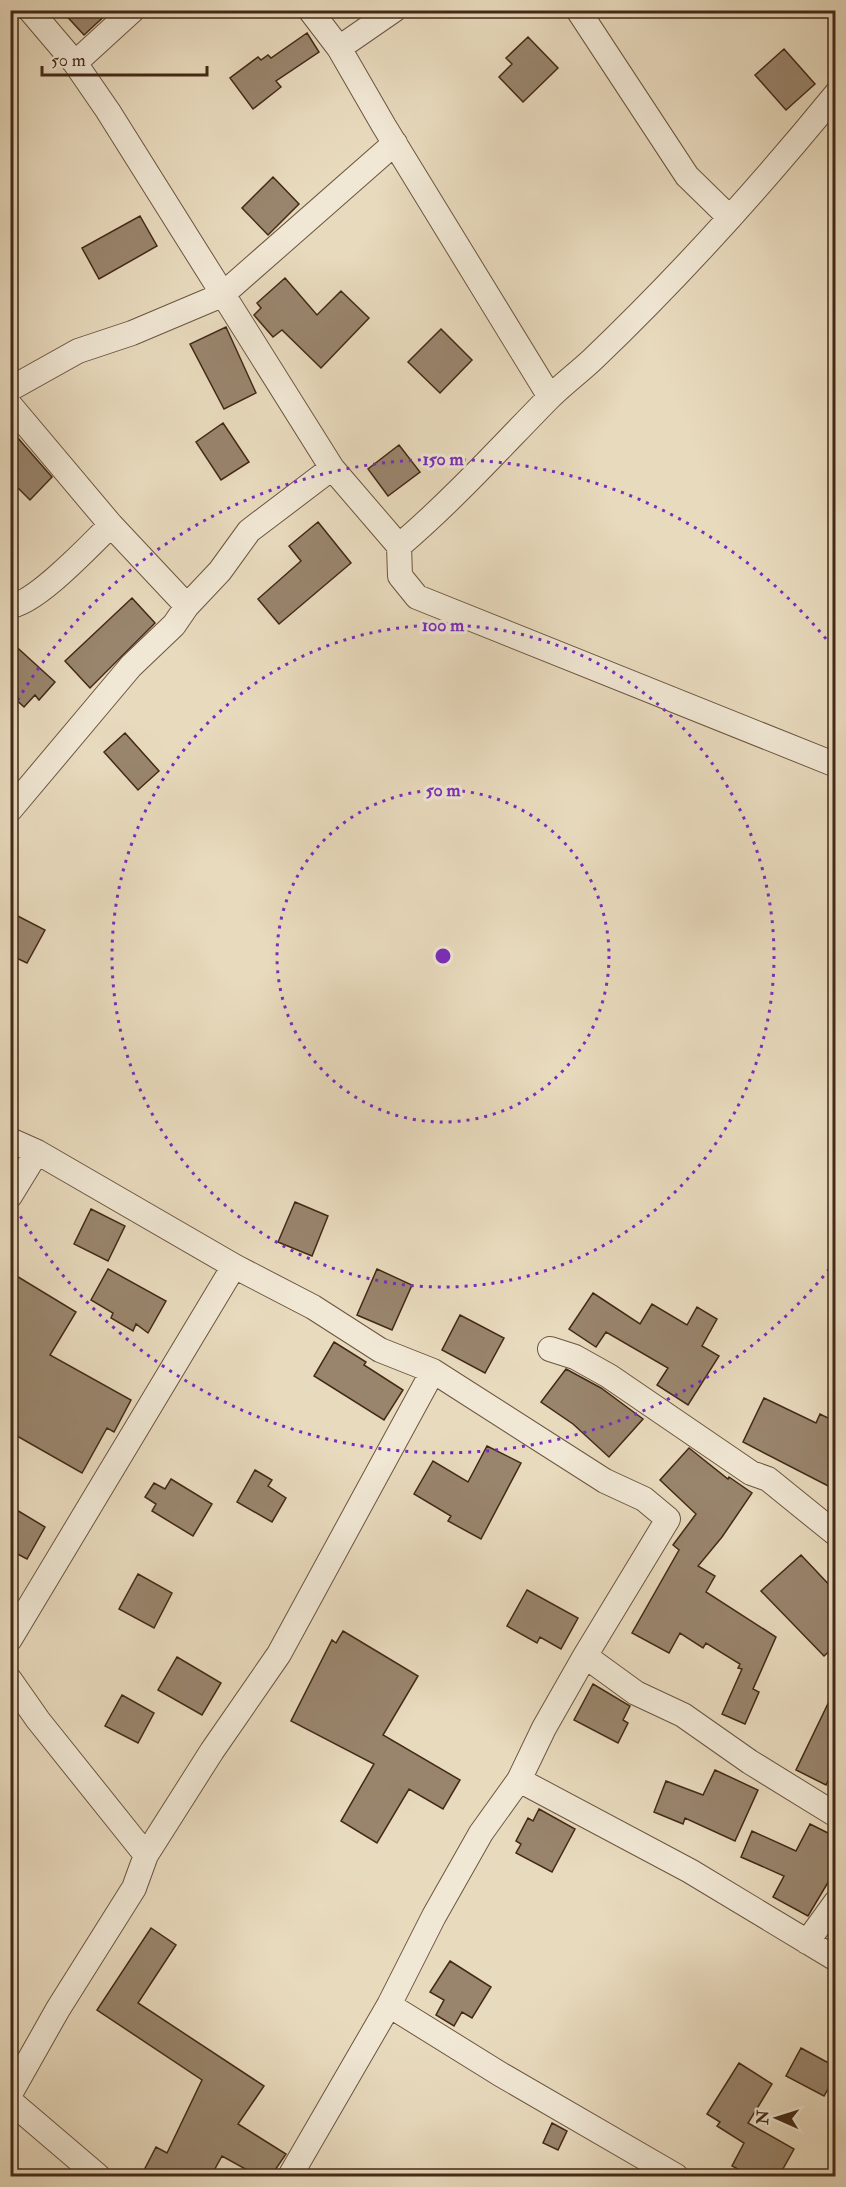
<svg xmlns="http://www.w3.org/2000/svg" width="846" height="2187" font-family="'IM FELL Double Pica',serif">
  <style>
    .building { fill: #99856d; stroke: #432916; stroke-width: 1.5 }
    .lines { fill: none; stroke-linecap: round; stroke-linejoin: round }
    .street-casing { stroke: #6c5540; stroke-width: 26 }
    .street { stroke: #f0e7d4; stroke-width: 24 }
    .ring { fill: none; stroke: #7b2cbf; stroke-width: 3; stroke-dasharray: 3 6 }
    .centre { fill: #7b2cbf; stroke: #f0e7d4; stroke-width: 3 }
    .ring-label { font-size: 18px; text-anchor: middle; font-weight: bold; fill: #7b2cbf; stroke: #f0e7d4; stroke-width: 6; stroke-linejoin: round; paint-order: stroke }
  </style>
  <rect width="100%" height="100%" fill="#e8dabd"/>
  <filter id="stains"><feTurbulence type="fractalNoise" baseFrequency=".00333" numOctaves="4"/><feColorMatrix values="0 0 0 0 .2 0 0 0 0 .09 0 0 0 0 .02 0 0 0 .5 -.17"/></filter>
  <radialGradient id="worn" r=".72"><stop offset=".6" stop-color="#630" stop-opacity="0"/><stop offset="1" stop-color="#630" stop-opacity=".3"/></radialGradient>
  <path class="building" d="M 61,10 L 111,10 L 84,35 Z
    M 307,33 L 319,52 L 276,81 L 281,87 L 253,109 L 230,78 L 258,57 L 261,60 L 268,55 L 271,58 Z
    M 528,37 L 558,68 L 523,102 L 499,77 L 512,64 L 506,58 Z
    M 784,49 L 815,84 L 786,110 L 755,75 Z
    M 273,177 L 299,204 L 268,235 L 242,208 Z
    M 140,216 L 157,246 L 99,279 L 82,248 Z
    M 285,278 L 317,315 L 341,291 L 369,318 L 321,368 L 282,330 L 273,337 L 254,315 L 261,308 L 257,303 Z
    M 226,327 L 256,393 L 224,409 L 190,344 Z
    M 441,329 L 472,360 L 440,393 L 408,362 Z
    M 223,423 L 249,462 L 221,480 L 196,442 Z
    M 10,429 L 52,477 L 30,500 L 10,480 Z
    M 399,445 L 420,472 L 388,496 L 368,469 Z
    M 318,522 L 351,563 L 279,624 L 258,599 L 301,561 L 289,546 Z
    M 132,598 L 155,623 L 90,688 L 65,661 Z
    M 10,641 L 55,682 L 39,700 L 35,695 L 24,707 L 10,694 Z
    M 125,733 L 159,771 L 138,790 L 104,752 Z
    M 10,912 L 45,930 L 27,963 L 10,955 Z
    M 295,1202 L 328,1216 L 312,1256 L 278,1242 Z
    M 91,1209 L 125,1226 L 108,1261 L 74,1244 Z
    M 108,1269 L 166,1301 L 148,1333 L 136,1324 L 133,1331 L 111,1318 L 113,1313 L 91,1300 Z
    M 377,1269 L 412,1285 L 392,1330 L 357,1315 Z
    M 10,1272 L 76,1312 L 50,1355 L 131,1400 L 114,1432 L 107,1428 L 82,1473 L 10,1432 Z
    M 593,1293 L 640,1324 L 652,1304 L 687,1325 L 697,1307 L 717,1319 L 702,1346 L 719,1356 L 688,1405 L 657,1385 L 668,1368 L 606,1332 L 596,1347 L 569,1329 Z
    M 460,1315 L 504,1338 L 485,1373 L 442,1350 Z
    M 334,1342 L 366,1362 L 364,1365 L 403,1390 L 384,1420 L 314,1376 Z
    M 566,1369 L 601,1388 L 643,1419 L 609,1457 L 573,1424 L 541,1402 Z
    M 764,1398 L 816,1423 L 820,1414 L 836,1422 L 836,1490 L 743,1442 Z
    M 487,1446 L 521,1463 L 481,1539 L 448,1521 L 451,1516 L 414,1494 L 433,1461 L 468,1482 Z
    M 689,1448 L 728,1479 L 729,1477 L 752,1493 L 722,1537 L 698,1566 L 715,1576 L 706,1592 L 776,1637 L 753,1689 L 759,1692 L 745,1724 L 722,1714 L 742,1669 L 738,1668 L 740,1664 L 706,1643 L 703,1648 L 680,1633 L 669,1653 L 632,1633 L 679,1550 L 673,1545 L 696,1514 L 660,1480 Z
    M 255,1470 L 272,1480 L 268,1486 L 286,1498 L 272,1522 L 237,1502 Z
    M 171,1479 L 212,1504 L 193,1536 L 152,1511 L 156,1504 L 145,1497 L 154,1483 L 165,1489 Z
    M 10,1506 L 45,1527 L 27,1559 L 10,1550 Z
    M 801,1555 L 836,1592 L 836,1645 L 824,1656 L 761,1591 Z
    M 138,1574 L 172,1593 L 154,1628 L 119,1609 Z
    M 527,1590 L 578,1618 L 561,1649 L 540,1637 L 537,1643 L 507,1626 Z
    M 343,1631 L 418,1676 L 383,1735 L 460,1780 L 443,1809 L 409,1789 L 377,1843 L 341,1821 L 374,1764 L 291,1721 L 332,1640 L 336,1643 Z
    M 177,1657 L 221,1683 L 202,1715 L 158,1690 Z
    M 593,1684 L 630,1706 L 623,1720 L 628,1723 L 618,1743 L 574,1720 Z
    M 836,1687 L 836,1764 L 826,1785 L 796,1770 Z
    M 122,1695 L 154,1713 L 138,1743 L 105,1726 Z
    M 715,1770 L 758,1790 L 735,1841 L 685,1818 L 683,1824 L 654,1812 L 666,1781 L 703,1795 Z
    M 539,1809 L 575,1829 L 552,1872 L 516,1853 L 521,1844 L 516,1841 L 528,1818 L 533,1821 Z
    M 810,1824 L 836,1837 L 836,1869 L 808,1916 L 773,1897 L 784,1876 L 741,1857 L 752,1831 L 796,1851 Z
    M 151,1928 L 176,1945 L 138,2003 L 264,2086 L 238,2124 L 286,2154 L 271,2176 L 258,2176 L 222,2156 L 211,2176 L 141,2176 L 156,2147 L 167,2153 L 202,2080 L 97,2010 Z
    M 450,1961 L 491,1987 L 472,2018 L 462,2012 L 454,2026 L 436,2015 L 444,2000 L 430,1992 Z
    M 801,2048 L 836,2067 L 836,2075 L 824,2096 L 786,2076 Z
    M 739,2063 L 772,2084 L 748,2123 L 794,2149 L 779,2176 L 751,2176 L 732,2166 L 744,2143 L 717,2126 L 720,2122 L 707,2114 Z
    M 552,2123 L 567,2131 L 558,2150 L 543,2143 Z"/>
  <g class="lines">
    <g class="street-casing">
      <path id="street" d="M 30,10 L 75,63 L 108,111 L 332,468 L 399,546 L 400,576 L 417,597 L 836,765
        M 310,10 L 339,48 L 384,126 L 550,397
        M 578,10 L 687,176 L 729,217
        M 339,48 L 394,10
        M 75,63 L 133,10
        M 10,389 L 78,351 L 132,333 L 222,295 L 395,143
        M 10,405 L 111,525 L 187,606
        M 399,546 C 452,501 499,449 548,399 C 562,385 578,373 592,360 C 679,277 760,187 836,94
        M 10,606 C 36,604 91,544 111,525
        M 10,810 L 131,666 L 174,625 L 187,606 L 220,571 L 249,531 L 332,468
        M 10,1140 L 37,1152 L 234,1266 L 313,1307 L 380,1350 L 433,1371 L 605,1481 L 644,1499 L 668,1519 L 585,1656 L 544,1728 L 519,1780 L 481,1833 L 434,1916 L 389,2005 L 290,2176
        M 10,1196 L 37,1152
        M 550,1349 L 575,1357 L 609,1376 L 751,1473 L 768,1479 L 836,1534
        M 10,1639 L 234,1266
        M 585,1656 L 636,1693 L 683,1715 L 750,1762 L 836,1815
        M 10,1680 L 38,1720 L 146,1855
        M 519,1780 L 690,1871 L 836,1959
        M 807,1942 L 836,1902
        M 389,2005 L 500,2074 L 676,2176
        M 10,2094 L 58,2009 L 134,1888 L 146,1855 L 212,1751 L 279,1654 L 433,1371
        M 10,2101 L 98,2176"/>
    </g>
    <use href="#street" class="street"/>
  </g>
  <g class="ring">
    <circle cx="443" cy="956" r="166"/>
    <circle cx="443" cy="956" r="331"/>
    <path d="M835 1262A497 497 0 0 1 13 1204M13 708A497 497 0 0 1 835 650"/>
  </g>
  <circle cx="443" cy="956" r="9" class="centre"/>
  <g class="ring-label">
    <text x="443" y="465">150 m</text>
    <text x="443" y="631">100 m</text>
    <text x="443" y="796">50 m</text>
  </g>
  <rect width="846" height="2187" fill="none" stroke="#e8dabd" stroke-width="36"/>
  <rect x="12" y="12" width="822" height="2163" fill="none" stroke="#432916" stroke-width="3"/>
  <rect x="18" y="18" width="810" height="2151" fill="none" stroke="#432916" stroke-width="1.5"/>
  <g transform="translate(777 2118) rotate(273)" stroke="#f0e7d4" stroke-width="4.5" paint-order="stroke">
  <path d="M0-4.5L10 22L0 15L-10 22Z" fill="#432916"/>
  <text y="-9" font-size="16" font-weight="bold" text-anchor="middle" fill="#432916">N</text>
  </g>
  <path d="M42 66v9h165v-9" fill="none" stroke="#432916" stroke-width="3"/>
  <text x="51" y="66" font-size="18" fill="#432916" stroke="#f0e7d4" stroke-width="4.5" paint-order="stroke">50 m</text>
  <rect width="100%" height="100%" filter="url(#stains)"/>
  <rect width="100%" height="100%" fill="url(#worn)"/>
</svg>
